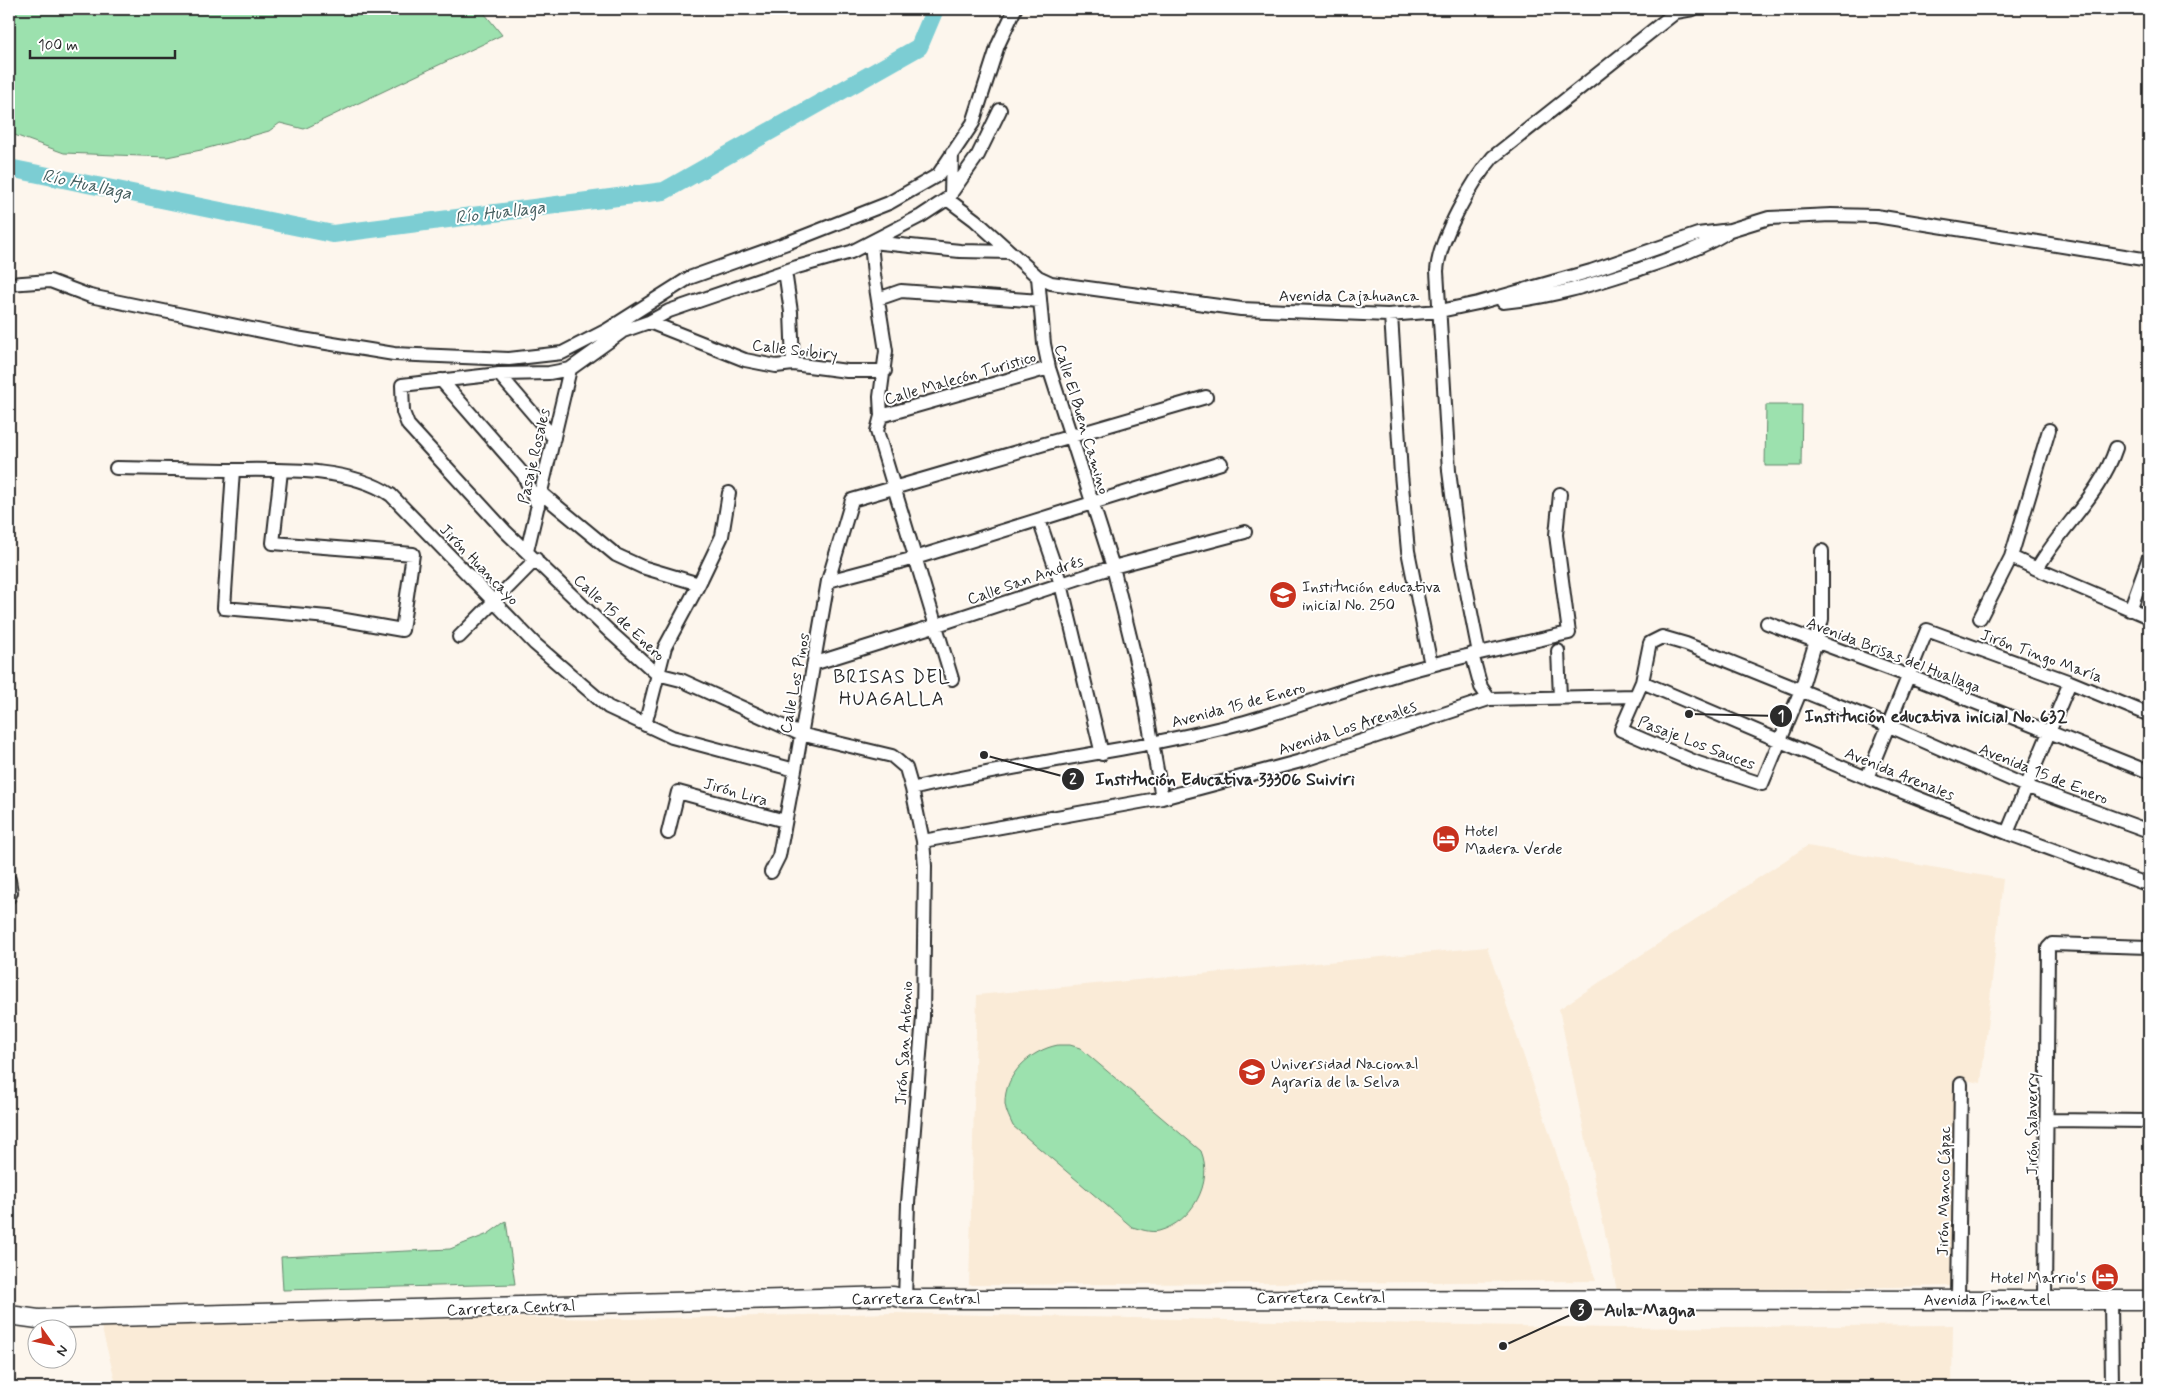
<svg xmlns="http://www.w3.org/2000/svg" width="2158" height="1396" font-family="Mynerve,sans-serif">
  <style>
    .built { fill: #faebd7 }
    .green { fill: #9ce1ae; stroke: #64866c }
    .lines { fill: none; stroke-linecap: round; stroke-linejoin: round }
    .river { stroke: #7ccdd3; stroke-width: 18 }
    .minor-casing { stroke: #2b2b2b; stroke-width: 16 }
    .highway-casing { stroke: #2b2b2b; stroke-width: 21 }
    .minor { stroke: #fff; stroke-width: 12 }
    .highway { stroke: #fff; stroke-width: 18 }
    .labels { text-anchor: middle; stroke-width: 4; stroke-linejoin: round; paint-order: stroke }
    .street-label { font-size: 16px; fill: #2b2b2b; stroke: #fff }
    .poi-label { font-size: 16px; fill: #2b2b2b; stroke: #fff; text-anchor: start }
    .water-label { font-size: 18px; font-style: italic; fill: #435c5d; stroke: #fff }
    .quarter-label { font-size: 19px; letter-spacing: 1px; fill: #2b2b2b; stroke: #fff }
    .leader { fill: none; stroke: #2b2b2b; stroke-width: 2 }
    .callout-dot { fill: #2b2b2b; stroke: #fff; stroke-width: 2 }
    .mark-label { font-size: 15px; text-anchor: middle; font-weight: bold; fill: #fff }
    .callout-label { font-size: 18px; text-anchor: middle; font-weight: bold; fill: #2b2b2b; stroke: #fff; stroke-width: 4; stroke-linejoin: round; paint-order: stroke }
  </style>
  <rect width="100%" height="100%" fill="#fdf6ed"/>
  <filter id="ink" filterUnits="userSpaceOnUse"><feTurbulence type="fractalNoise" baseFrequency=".02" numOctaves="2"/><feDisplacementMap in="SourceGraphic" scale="10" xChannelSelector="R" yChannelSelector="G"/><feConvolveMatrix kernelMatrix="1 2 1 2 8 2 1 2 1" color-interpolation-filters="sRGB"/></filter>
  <g filter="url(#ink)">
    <path class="built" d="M 1807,846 L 2003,879 L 1981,1083 L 1954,1078 L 1954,1286 L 1617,1291 L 1559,1009 Z
      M 1487,947 L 1555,1149 L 1596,1281 L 969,1285 L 977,995 Z
      M 893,1313 L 1614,1328 L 1953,1325 L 1952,1387 L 117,1387 L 100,1322 L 266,1315 L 628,1319 Z"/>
    <path class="green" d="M 9,9 L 481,9 L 502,35 L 304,129 L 280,123 L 269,131 L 201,150 L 167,157 L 64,153 L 9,133 Z
      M 1766,405 L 1802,405 L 1801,466 L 1765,466 Z
      M 1058,1045 L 1070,1045 L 1080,1048 L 1201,1151 C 1214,1183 1192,1222 1159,1231 C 1150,1233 1140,1229 1132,1227 L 1013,1126 C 1010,1119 1006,1112 1005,1104 C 1004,1074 1031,1050 1058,1045 Z
      M 506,1221 L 515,1284 L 283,1290 L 281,1257 L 450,1249 L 488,1234 Z"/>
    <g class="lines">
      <path class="river" d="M 9,168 L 333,234 L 664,191 L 919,47 L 935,9"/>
      <g class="minor-casing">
        <path id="minor" d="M 951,195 L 952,153
          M 947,199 L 975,220 L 1038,277 L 1051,283 L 1241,309 L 1388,315 L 1440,311 L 1478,303 L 1591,271 L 1698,234 L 1730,230 L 1769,218 L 1831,215 L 1876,216 L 2149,260
          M 785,271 L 791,312 L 793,364
          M 1038,277 L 1044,344 L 1049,368 L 1113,567 L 1142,686 L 1162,798
          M 9,284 L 50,281 L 90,296 L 296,338 L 394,354 L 509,359 L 562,353 L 607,330 L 689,278 L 787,243 L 889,203 L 938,175 L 973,123 L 998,45 L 1015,9
          M 878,299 L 901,291 L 1040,301
          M 1503,302 C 1548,298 1591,285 1634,271 C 1666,260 1696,251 1726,233
          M 1391,315 L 1401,474 L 1408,551 L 1431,665
          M 649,322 L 745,360 L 776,366 L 793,364 L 847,371 L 885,371
          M 499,374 L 554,438
          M 441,380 L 523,474 L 538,506
          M 881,416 L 1049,368
          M 116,468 C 153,469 190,469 227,470 C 278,470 348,466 391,495 L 535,644 L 608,707 L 672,737 L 795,770
          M 233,470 L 224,608 L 328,617 L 402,630 L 413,554 L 273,543 L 281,471
          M 541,493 L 616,555 L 642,567 L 699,584
          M 1039,520 L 1061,584 L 1102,754
          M 527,551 L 570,369
          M 1822,551 L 1822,619 L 1819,631 L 1801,690 L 1762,784 L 1698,763 L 1621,730 L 1642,682 L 1650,643 L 1662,637 L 1686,644 L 1887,725 L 2028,787 L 2149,831
          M 2011,557 L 2037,569 L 2149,617
          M 2037,569 C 2060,528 2101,494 2116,448
          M 828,581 L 915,558 L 1221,463
          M 2130,610 L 2149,557
          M 1980,618 L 2011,557 L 2049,430
          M 1767,623 L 1909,676 L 2149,772
          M 459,637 L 536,559
          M 1558,651 L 1560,697
          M 1479,653 L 1460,557 L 1449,471 L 1437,271 C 1439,239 1472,181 1493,157 L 1676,12 L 1693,9
          M 1472,654 L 1481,687 L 1489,699
          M 816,663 L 937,625 L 1113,567 L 1245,532
          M 952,679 L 877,431 L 881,416 L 880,397 L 886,351 L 874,275 L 871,242 L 960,251 L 1010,252
          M 1642,682 L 1867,778 L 2007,833 L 2149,885
          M 645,725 L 665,647 L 699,584 L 722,536 L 729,493
          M 1867,778 L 1927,630 L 2070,682 L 2145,713
          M 912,789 C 1022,762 1135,751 1245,722 C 1291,709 1336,692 1382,679 C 1443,660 1506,647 1569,633 L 1556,535 L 1560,494
          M 668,833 L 678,792 L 785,821
          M 2007,833 L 2070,682
          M 923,841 L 1162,798 L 1301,761 L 1489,699 L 1636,696
          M 771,872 L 779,856 L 795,770 L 828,581 L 852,500 L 1206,397
          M 9,880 L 11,892 L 9,897
          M 2047,1120 L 2149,1121
          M 1958,1298 L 1961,1084
          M 905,1299 L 908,1203 L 923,1017 L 925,866 L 923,841 L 912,789 L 906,768 L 892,756 L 800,734 L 681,680 L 657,674 L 609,631 L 505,531 L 408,425 L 403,412 L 402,385 L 499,374 L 549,373 L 570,369 L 623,331 L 649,322 L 669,311 L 797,267 L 851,252 L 921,216 L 947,199 L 978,155 L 1000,110
          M 2045,1299 L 2048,948 L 2052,944 L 2149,947
          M 2111,1300 L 2112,1387"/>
      </g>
      <g class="highway-casing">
        <path id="highway" d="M 9,1315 L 38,1319 L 893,1296 L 905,1299 C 1320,1297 1735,1298 2149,1300"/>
      </g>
      <use href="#minor" class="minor"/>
      <use href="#highway" class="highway"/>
    </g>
  </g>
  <defs>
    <g id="school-disc" transform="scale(1.4375)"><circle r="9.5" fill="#c8321e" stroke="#fff"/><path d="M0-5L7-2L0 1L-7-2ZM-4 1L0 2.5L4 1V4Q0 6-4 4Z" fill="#fff"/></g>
    <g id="hotel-disc" transform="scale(1.4375)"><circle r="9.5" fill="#c8321e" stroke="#fff"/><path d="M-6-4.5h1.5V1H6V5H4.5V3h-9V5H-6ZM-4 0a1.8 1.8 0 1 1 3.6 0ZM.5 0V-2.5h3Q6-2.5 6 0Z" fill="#fff"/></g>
    <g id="university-disc" transform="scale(1.4375)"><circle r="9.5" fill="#c8321e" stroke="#fff"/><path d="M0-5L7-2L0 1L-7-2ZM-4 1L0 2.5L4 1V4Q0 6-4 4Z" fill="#fff"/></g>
  </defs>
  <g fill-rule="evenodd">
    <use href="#school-disc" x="1283" y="595"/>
    <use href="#hotel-disc" x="1446" y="839"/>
    <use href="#university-disc" x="1252" y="1072"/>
    <use href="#hotel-disc" x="2105" y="1277"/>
  </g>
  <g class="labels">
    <g class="street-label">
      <text x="1349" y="301">Avenida Cajahuanca</text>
      <text transform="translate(795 349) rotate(7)" y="6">Calle Soibiry</text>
      <text transform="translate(960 377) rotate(-16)" y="6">Calle Malecón Turistico</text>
      <text transform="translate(1083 419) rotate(73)" y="6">Calle El Buen Camino</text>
      <text transform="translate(533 456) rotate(-77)" y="6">Pasaje Rosales</text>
      <text transform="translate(480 564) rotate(46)" y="6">Jirón Huancayo</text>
      <text transform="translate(1025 579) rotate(-19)" y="6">Calle San Andrés</text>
      <text transform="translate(620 617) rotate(43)" y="6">Calle 15 de Enero</text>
      <text transform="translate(1894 654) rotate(21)" y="6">Avenida Brisas del Huallaga</text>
      <text transform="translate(2042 655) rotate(20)" y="6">Jirón Tingo María</text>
      <text transform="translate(794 683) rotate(-79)" y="6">Calle Los Pinos</text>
      <text transform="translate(1238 704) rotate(-15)" y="6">Avenida 15 de Enero</text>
      <text transform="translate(1347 727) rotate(-18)" y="6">Avenida Los Arenales</text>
      <text transform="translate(1697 742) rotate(21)" y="6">Pasaje Los Sauces</text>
      <text transform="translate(1900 773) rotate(22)" y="6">Avenida Arenales</text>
      <text transform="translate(2044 773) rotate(22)" y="6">Avenida 15 de Enero</text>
      <text transform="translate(736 791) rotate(16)" y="6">Jirón Lira</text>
      <text transform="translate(903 1043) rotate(-87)" y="6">Jirón San Antonio</text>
      <text transform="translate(2031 1124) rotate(-90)" y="6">Jirón Salaverry</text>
      <text transform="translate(1943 1191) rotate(-89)" y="6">Jirón Manco Cápac</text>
      <text x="1321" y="1303">Carretera Central</text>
      <text x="916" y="1304">Carretera Central</text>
      <text x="1987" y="1305">Avenida Pimentel</text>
      <text transform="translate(511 1307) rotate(-2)" y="6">Carretera Central</text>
    </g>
    <g class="poi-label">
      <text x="1302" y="592">Institución educativa<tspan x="1302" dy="18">inicial No. 250</tspan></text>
      <text x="1465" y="836">Hotel<tspan x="1465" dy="18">Madera Verde</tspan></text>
      <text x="1271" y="1069">Universidad Nacional<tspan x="1271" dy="18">Agraria de la Selva</tspan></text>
      <text x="2086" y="1283" text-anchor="end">Hotel Marrio's</text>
    </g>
    <g class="water-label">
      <text transform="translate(87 184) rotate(12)" y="6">Río Huallaga</text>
      <text transform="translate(500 212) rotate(-7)" y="6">Río Huallaga</text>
    </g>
    <g class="quarter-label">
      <text x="892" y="683">BRISAS DEL<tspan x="892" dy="22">HUAGALLA</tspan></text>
    </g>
  </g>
  <path class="leader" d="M1689 714L1781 716M984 755L1073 779M1503 1346L1581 1310"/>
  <g class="callout-dot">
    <circle cx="1689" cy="714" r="5"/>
    <circle cx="984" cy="755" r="5"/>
    <circle cx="1503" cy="1346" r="5"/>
    <circle cx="1781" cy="716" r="12"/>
    <circle cx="1073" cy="779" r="12"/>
    <circle cx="1581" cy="1310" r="12"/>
  </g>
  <g class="mark-label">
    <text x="1781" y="721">1</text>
    <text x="1073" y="784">2</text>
    <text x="1581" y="1315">3</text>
  </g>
  <g class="callout-label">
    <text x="1936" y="722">Institución educativa inicial No. 632</text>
    <text x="1225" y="785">Institución Educativa 33306 Suiviri</text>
    <text x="1650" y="1316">Aula Magna</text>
  </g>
  <rect width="2158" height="1396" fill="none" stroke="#fff" stroke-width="30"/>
  <rect x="15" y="15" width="2128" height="1366" fill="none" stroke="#2b2b2b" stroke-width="2" filter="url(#ink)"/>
  <g transform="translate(52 1344) rotate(123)"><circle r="24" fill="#ffffff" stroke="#aaaaaa"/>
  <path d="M0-4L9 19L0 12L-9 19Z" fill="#c8321e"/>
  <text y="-8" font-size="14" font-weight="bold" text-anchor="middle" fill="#2b2b2b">N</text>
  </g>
  <path d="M30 50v8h145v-8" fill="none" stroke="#2b2b2b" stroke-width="2.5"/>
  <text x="38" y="50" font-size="15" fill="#2b2b2b" stroke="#ffffff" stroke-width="4" paint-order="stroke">100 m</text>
</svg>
